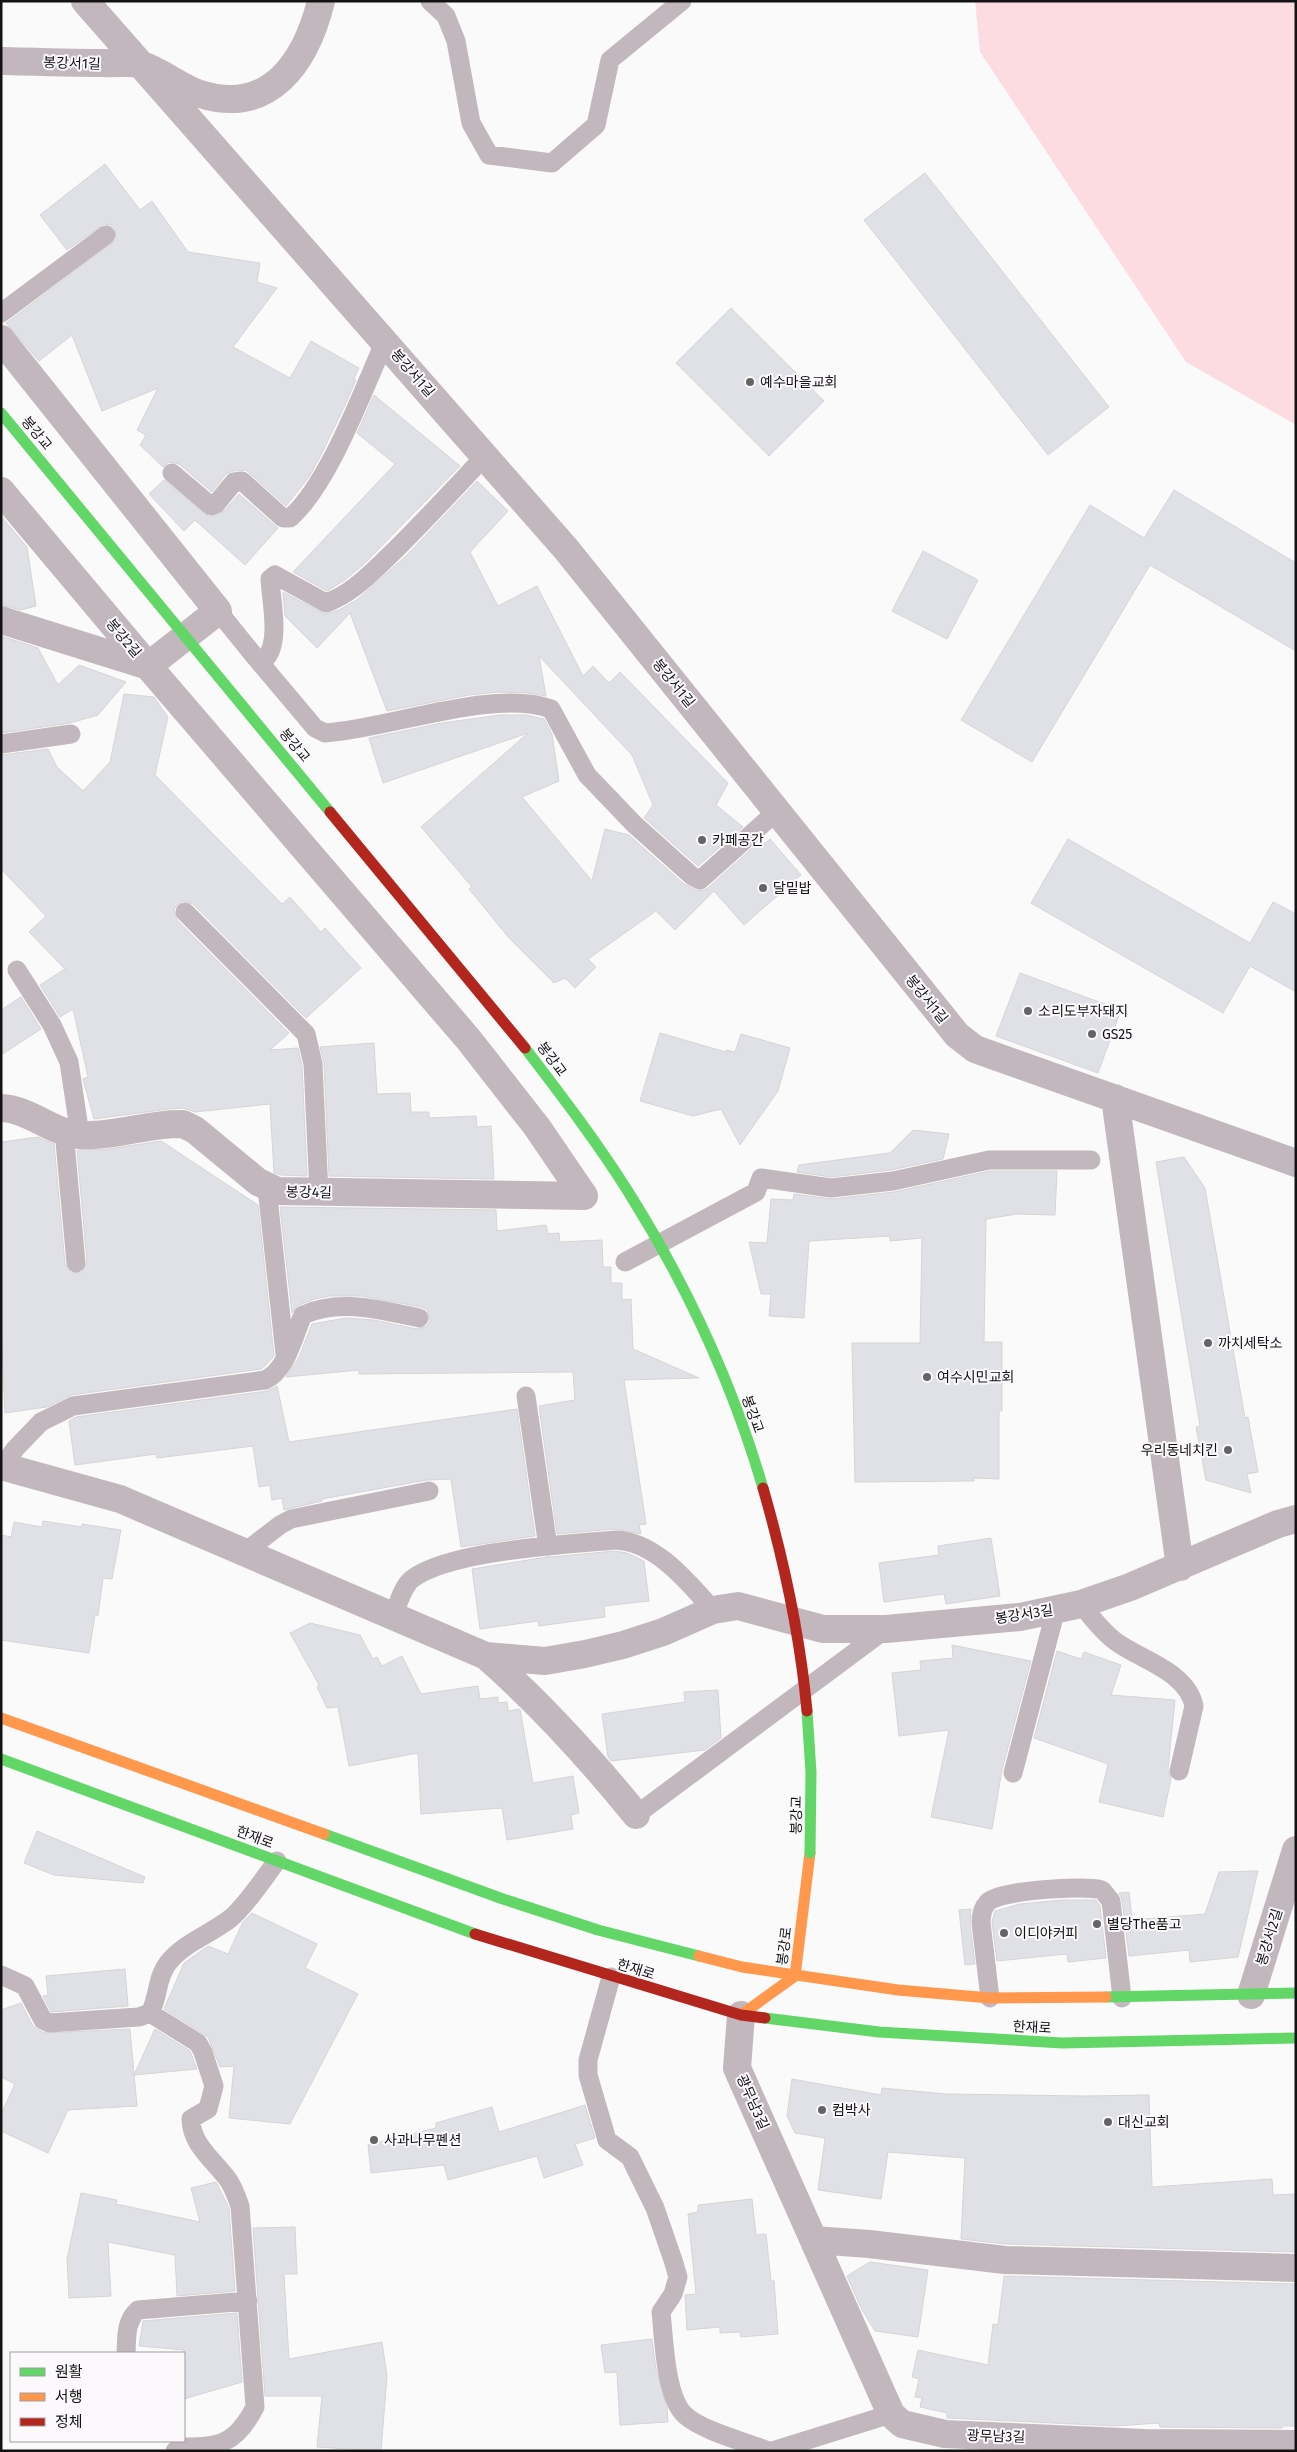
<svg xmlns="http://www.w3.org/2000/svg" width="1297" height="2452" font-family="'Fira Sans','Noto Sans KR',sans-serif">
  <style>
    .green { fill: #fcdce0 }
    .building { fill: #e0e0e7; stroke: #d5d5d6 }
    .lines { fill: none; stroke-linecap: round; stroke-linejoin: round }
    .lane { stroke: #c3b7be; stroke-width: 19 }
    .street { stroke: #c3b7be; stroke-width: 28 }
    .fast { stroke: #63d668; stroke-width: 11 }
    .slow { stroke: #ff974d; stroke-width: 11 }
    .jam { stroke: #b3261e; stroke-width: 11 }
    .fast-bridge { stroke: #63d668; stroke-width: 11 }
    .jam-bridge { stroke: #b3261e; stroke-width: 11 }
    .poi-dot { fill: #656465; stroke: #fbf9fc; stroke-width: 2 }
    .labels { text-anchor: middle; stroke-width: 4; stroke-linejoin: round; paint-order: stroke }
    .street-label { font-size: 14px; fill: #141314; stroke: #fbf9fc }
    .poi-label { font-size: 14px; fill: #141314; stroke: #fbf9fc; text-anchor: start }
  </style>
  <rect width="100%" height="100%" fill="#fbfafb"/>
  <path class="green" d="M 975,1 L 1296,1 L 1296,425 L 1186,362 L 980,52 Z"/>
  <path class="building" d="M 105,164 L 140,210 L 152,201 L 188,252 L 260,263 L 257,282 L 277,288 L 233,347 L 290,378 L 311,341 L 359,368 L 354,378 L 356,380 L 345,405 L 321,455 L 309,477 L 286,506 L 246,470 L 233,471 L 226,474 L 212,492 L 179,464 L 169,462 L 163,467 L 140,445 L 146,435 L 137,430 L 158,388 L 102,411 L 72,335 L 39,361 L 6,323 L 116,240 L 115,229 L 110,225 L 104,224 L 67,250 L 40,215 Z
    M 925,173 L 1109,407 L 1048,455 L 864,220 Z
    M 731,308 L 824,401 L 769,456 L 676,363 Z
    M 374,395 L 460,466 L 365,563 L 345,580 L 327,591 L 293,572 L 395,464 L 357,433 Z
    M 164,480 L 209,517 L 224,511 L 239,494 L 278,528 L 245,565 L 195,520 L 184,531 L 149,494 Z
    M 477,481 L 508,511 L 470,552 L 498,606 L 537,586 L 583,676 L 593,666 L 609,683 L 620,672 L 728,783 L 716,805 L 743,827 L 698,866 L 644,818 L 653,805 L 632,755 L 539,656 L 546,696 L 527,693 L 499,692 L 469,695 L 387,711 L 350,613 L 317,648 L 285,616 L 283,592 L 325,614 L 339,610 L 358,599 L 408,554 Z
    M 1174,490 L 1296,563 L 1296,651 L 1150,565 L 1032,762 L 961,720 L 1090,505 L 1144,538 Z
    M 1,516 L 27,547 L 36,606 L 21,610 L 1,605 Z
    M 923,551 L 978,580 L 947,639 L 892,611 Z
    M 1,636 L 38,648 L 58,685 L 79,665 L 126,682 L 98,715 L 70,723 L 1,733 Z
    M 124,694 L 154,697 L 168,717 L 155,775 L 282,904 L 290,897 L 321,932 L 325,928 L 361,968 L 306,1018 L 193,904 L 183,901 L 174,909 L 177,920 L 289,1033 L 270,1050 L 298,1048 L 302,1066 L 307,1176 L 281,1175 L 274,1173 L 270,1104 L 195,1112 L 183,1108 L 169,1109 L 94,1119 L 84,1083 L 83,1079 L 88,1077 L 73,1009 L 60,1017 L 40,985 L 65,969 L 29,932 L 46,916 L 1,869 L 1,755 L 48,749 L 57,767 L 83,791 L 110,762 Z
    M 500,715 L 526,715 L 544,719 L 552,734 L 559,781 L 522,797 L 592,881 L 605,829 L 629,835 L 684,884 L 696,890 L 702,891 L 708,888 L 760,841 L 764,844 L 770,839 L 801,875 L 744,925 L 714,891 L 675,930 L 656,911 L 588,959 L 596,967 L 575,988 L 565,978 L 554,983 L 509,938 L 469,889 L 472,887 L 421,827 L 528,733 L 383,783 L 369,738 L 442,723 Z
    M 1068,839 L 1250,943 L 1273,902 L 1296,914 L 1296,992 L 1250,966 L 1223,1013 L 1031,903 Z
    M 1020,973 L 1121,1010 L 1098,1073 L 996,1036 Z
    M 21,997 L 41,1029 L 1,1055 L 1,1010 Z
    M 660,1033 L 726,1052 L 726,1050 L 735,1052 L 741,1034 L 790,1048 L 778,1091 L 740,1145 L 721,1109 L 693,1116 L 640,1101 Z
    M 374,1043 L 377,1094 L 410,1093 L 411,1112 L 429,1112 L 429,1118 L 476,1116 L 477,1127 L 491,1126 L 494,1179 L 329,1176 L 324,1063 L 320,1047 Z
    M 913,1130 L 949,1134 L 943,1159 L 891,1170 L 831,1177 L 797,1172 L 799,1165 L 890,1153 Z
    M 38,1137 L 54,1144 L 65,1264 L 72,1273 L 82,1272 L 87,1262 L 77,1150 L 108,1149 L 161,1141 L 258,1205 L 274,1356 L 265,1366 L 261,1369 L 71,1395 L 47,1407 L 5,1413 L 1,1326 L 1,1142 Z
    M 1184,1157 L 1205,1188 L 1245,1418 L 1248,1417 L 1258,1472 L 1247,1474 L 1251,1493 L 1206,1480 L 1196,1427 L 1200,1426 L 1156,1162 Z
    M 990,1171 L 1057,1171 L 1055,1215 L 1017,1214 L 986,1219 L 984,1342 L 1002,1342 L 1002,1411 L 999,1411 L 999,1479 L 974,1478 L 974,1481 L 855,1482 L 852,1343 L 920,1343 L 922,1238 L 890,1241 L 890,1236 L 809,1241 L 804,1318 L 769,1316 L 771,1294 L 761,1294 L 749,1242 L 767,1243 L 771,1199 L 793,1200 L 794,1194 L 832,1199 L 894,1192 Z
    M 280,1207 L 496,1210 L 497,1231 L 546,1225 L 548,1234 L 559,1233 L 560,1242 L 602,1240 L 603,1267 L 611,1267 L 611,1283 L 622,1283 L 622,1300 L 631,1299 L 633,1349 L 699,1378 L 624,1380 L 646,1524 L 639,1525 L 641,1534 L 614,1529 L 557,1534 L 539,1406 L 575,1400 L 573,1372 L 359,1374 L 359,1370 L 286,1377 L 299,1357 L 312,1324 L 346,1318 L 374,1320 L 417,1329 L 427,1326 L 430,1320 L 427,1310 L 421,1307 L 361,1296 L 330,1296 L 315,1299 L 299,1305 L 292,1313 Z
    M 277,1386 L 289,1442 L 517,1409 L 535,1536 L 461,1547 L 451,1479 L 427,1480 L 322,1499 L 322,1501 L 284,1510 L 282,1498 L 272,1500 L 270,1485 L 259,1487 L 253,1446 L 157,1458 L 156,1454 L 75,1465 L 69,1421 L 76,1417 L 267,1391 Z
    M 43,1521 L 82,1527 L 82,1524 L 121,1530 L 112,1579 L 103,1578 L 98,1616 L 95,1615 L 89,1653 L 1,1640 L 1,1535 L 11,1537 L 14,1522 L 42,1527 Z
    M 991,1538 L 1000,1596 L 946,1604 L 944,1594 L 884,1602 L 879,1563 L 939,1555 L 938,1546 Z
    M 615,1551 L 627,1553 L 644,1561 L 649,1601 L 604,1606 L 605,1617 L 539,1626 L 538,1621 L 480,1629 L 472,1569 L 540,1558 Z
    M 310,1623 L 360,1635 L 373,1659 L 377,1657 L 382,1666 L 402,1656 L 421,1694 L 478,1686 L 480,1699 L 498,1697 L 498,1703 L 507,1702 L 508,1711 L 520,1709 L 533,1783 L 573,1776 L 579,1813 L 571,1815 L 573,1829 L 507,1840 L 502,1808 L 421,1814 L 418,1753 L 349,1766 L 338,1707 L 327,1708 L 317,1687 L 319,1685 L 290,1633 Z
    M 952,1645 L 1031,1661 L 1002,1770 L 992,1829 L 931,1817 L 949,1730 L 899,1736 L 892,1673 L 921,1670 L 920,1661 L 953,1658 Z
    M 1057,1651 L 1081,1659 L 1084,1652 L 1121,1665 L 1111,1695 L 1175,1700 L 1168,1769 L 1171,1779 L 1163,1817 L 1099,1802 L 1108,1764 L 1034,1738 Z
    M 718,1690 L 721,1738 L 705,1750 L 611,1761 L 608,1757 L 602,1714 L 685,1702 L 684,1692 Z
    M 37,1831 L 145,1877 L 143,1883 L 54,1875 L 24,1863 Z
    M 1258,1871 L 1238,1957 L 1190,1962 L 1189,1950 L 1129,1956 L 1122,1900 L 1119,1893 L 1129,1892 L 1132,1920 L 1205,1914 L 1219,1872 Z
    M 1062,1900 L 1096,1900 L 1100,1906 L 1106,1958 L 1068,1962 L 1067,1954 L 997,1961 L 992,1922 L 995,1911 L 1020,1904 Z
    M 971,1909 L 970,1924 L 975,1964 L 965,1965 L 959,1910 Z
    M 252,1913 L 317,1944 L 305,1968 L 358,1994 L 290,2124 L 229,2118 L 234,2066 L 220,2067 L 208,2037 L 164,2009 L 184,1963 L 208,1946 L 228,1954 L 243,1922 Z
    M 125,1969 L 128,2006 L 51,2012 L 43,1996 L 48,1995 L 46,1976 Z
    M 21,2003 L 33,2026 L 44,2033 L 130,2029 L 137,2106 L 68,2110 L 48,2153 L 1,2131 L 1,2114 L 15,2084 L 1,2077 L 1,2010 Z
    M 155,2029 L 190,2051 L 197,2069 L 134,2075 Z
    M 792,2079 L 881,2095 L 882,2088 L 946,2094 L 1085,2096 L 1149,2095 L 1152,2187 L 1272,2179 L 1273,2195 L 1296,2194 L 1296,2252 L 1006,2244 L 961,2239 L 965,2158 L 888,2152 L 881,2199 L 818,2190 L 825,2138 L 795,2133 L 787,2116 Z
    M 585,2105 L 595,2138 L 575,2144 L 583,2165 L 544,2178 L 537,2156 L 448,2180 L 444,2165 L 371,2173 L 368,2145 L 436,2128 L 436,2123 L 492,2107 L 499,2132 Z
    M 216,2182 L 229,2208 L 235,2291 L 177,2296 L 175,2255 L 108,2242 L 111,2296 L 69,2298 L 67,2259 L 81,2193 L 117,2200 L 116,2204 L 200,2222 L 191,2188 Z
    M 752,2199 L 756,2235 L 766,2234 L 771,2281 L 774,2281 L 778,2334 L 741,2337 L 740,2332 L 720,2333 L 720,2327 L 687,2330 L 685,2295 L 696,2294 L 688,2214 L 698,2212 L 698,2205 Z
    M 295,2227 L 297,2274 L 284,2274 L 289,2359 L 382,2342 L 387,2376 L 381,2451 L 317,2447 L 322,2396 L 265,2396 L 253,2228 Z
    M 870,2262 L 928,2270 L 918,2337 L 875,2331 L 861,2308 L 847,2276 Z
    M 1004,2276 L 1296,2284 L 1296,2426 L 1282,2426 L 1282,2428 L 1160,2427 L 1159,2423 L 1116,2426 L 947,2418 L 947,2413 L 920,2407 L 922,2398 L 915,2397 L 919,2379 L 912,2377 L 918,2350 L 988,2365 L 993,2324 L 998,2325 Z
    M 237,2313 L 242,2382 L 184,2399 L 184,2350 L 139,2346 L 143,2321 Z
    M 652,2339 L 656,2369 L 667,2408 L 668,2422 L 620,2425 L 617,2372 L 605,2373 L 601,2345 Z"/>
  <g class="lines">
    <path class="lane" d="M 430,1 L 446,16 L 456,41 L 471,123 L 489,155 L 552,163 L 596,125 L 610,60 L 682,1
      M 1,313 L 106,235
      M 172,473 L 211,506 L 216,504 L 234,482 L 242,481 L 283,518 L 290,518 C 329,484 363,390 385,341
      M 218,611 L 256,658 L 265,659 C 281,643 271,600 270,579 L 275,575 L 326,603 C 351,594 368,576 387,558 C 421,525 453,490 485,456
      M 256,658 L 315,728 L 325,733 C 389,729 492,688 551,709 L 587,775 L 634,824 L 692,876 L 700,880 L 777,811
      M 1,744 L 71,734
      M 185,912 L 306,1034 L 313,1064 L 319,1193
      M 17,970 L 52,1025 L 69,1062 L 80,1135
      M 64,1131 L 76,1263
      M 267,1188 L 285,1354
      M 625,1262 L 756,1192 L 761,1178 L 831,1188 L 893,1181 L 989,1160 L 1091,1160
      M 526,1396 L 548,1547
      M 3,1466 L 15,1449 L 41,1422 L 73,1406 L 265,1380 C 287,1370 293,1337 303,1315 C 339,1298 382,1310 419,1318
      M 245,1552 L 280,1525 L 291,1519 L 429,1491
      M 1081,1604 C 1091,1617 1102,1631 1115,1641 C 1140,1660 1187,1671 1194,1706 L 1179,1771
      M 393,1617 C 398,1605 402,1587 412,1579 C 451,1550 565,1545 615,1540 C 655,1541 688,1582 713,1610
      M 1013,1773 L 1056,1609
      M 636,1815 L 886,1629
      M 1,1975 L 25,1986 L 43,2020 L 49,2023 L 139,2017 L 150,2013 C 159,1997 156,1978 168,1963 C 183,1943 211,1934 231,1918 C 248,1903 263,1879 277,1861
      M 611,1977 L 588,2060 L 588,2075 L 607,2140 L 630,2157 L 655,2208 L 673,2260 L 678,2277 L 673,2294 L 661,2312 C 664,2338 665,2399 686,2416 C 703,2431 746,2442 768,2451
      M 990,1998 L 981,1923 C 981,1915 982,1908 988,1902 C 1000,1890 1085,1885 1102,1890 L 1111,1901 L 1122,1998
      M 150,2013 L 198,2043 L 203,2052 L 214,2086 L 208,2109 L 191,2119 C 191,2145 215,2161 229,2181 C 234,2189 237,2198 240,2206 L 255,2407 C 236,2444 219,2448 179,2447 L 175,2451
      M 126,2353 C 127,2337 125,2322 138,2310 L 248,2301
      M 772,2451 L 891,2414"/>
    <path class="street" d="M 85,1 L 566,549 L 957,1035 L 975,1049 L 1296,1163
      M 1,61 C 36,62 70,63 104,63 C 116,64 132,61 142,65 C 161,71 179,87 200,94 C 270,116 306,62 321,1
      M 1,339 L 218,611 L 148,666
      M 1,491 L 148,666 L 469,1040 L 537,1127 L 584,1196
      M 1,620 L 148,666
      M 1115,1098 L 1180,1567
      M 1,1108 C 30,1109 52,1133 80,1135 C 115,1137 149,1123 183,1124 L 195,1130 L 258,1182 L 277,1191 L 584,1196
      M 1,1466 L 120,1499 L 486,1656 L 545,1661 L 585,1654 L 623,1645 L 663,1632 L 713,1610 L 738,1606 L 823,1629 L 886,1629 L 1020,1617 L 1081,1604 L 1130,1587 L 1278,1524 L 1296,1519
      M 486,1656 C 543,1706 589,1757 636,1815
      M 1251,1995 L 1296,1850
      M 741,2015 L 737,2068 L 891,2414 L 902,2424 L 945,2434 L 1144,2443 L 1296,2444
      M 814,2240 L 869,2244 L 1005,2260 L 1296,2268"/>
    <path class="fast" d="M 1,1759 L 475,1934
      M 324,1834 L 503,1899 L 598,1930 L 699,1956
      M 1106,1997 L 1296,1993
      M 765,2018 L 879,2032 L 1062,2043 L 1296,2038"/>
    <path class="slow" d="M 1,1718 L 324,1834
      M 699,1956 L 742,1967 L 898,1990 L 990,1998 L 1106,1997
      M 741,2015 L 795,1976 L 810,1853"/>
    <path class="jam" d="M 475,1934 L 741,2015 L 765,2018"/>
    <path class="fast-bridge" d="M 1,413 L 330,812
      M 525,1048 C 561,1095 597,1142 629,1193 C 686,1284 733,1385 763,1488
      M 807,1711 L 811,1772 L 810,1853"/>
    <path class="jam-bridge" d="M 330,812 L 525,1048
      M 763,1488 C 784,1561 800,1635 807,1711"/>
  </g>
  <g class="poi-dot">
    <circle cx="750" cy="382" r="5"/>
    <circle cx="702" cy="840" r="5"/>
    <circle cx="763" cy="888" r="5"/>
    <circle cx="1028" cy="1011" r="5"/>
    <circle cx="1092" cy="1034" r="5"/>
    <circle cx="1208" cy="1343" r="5"/>
    <circle cx="927" cy="1377" r="5"/>
    <circle cx="1228" cy="1450" r="5"/>
    <circle cx="1097" cy="1924" r="5"/>
    <circle cx="1004" cy="1933" r="5"/>
    <circle cx="822" cy="2110" r="5"/>
    <circle cx="1108" cy="2122" r="5"/>
    <circle cx="374" cy="2140" r="5"/>
  </g>
  <g class="labels">
    <g class="street-label">
      <text transform="translate(72 63) rotate(2)" y="5">봉강서1길</text>
      <text transform="translate(413 373) rotate(49)" y="5">봉강서1길</text>
      <text transform="translate(37 433) rotate(50)" y="5">봉강교</text>
      <text transform="translate(124 638) rotate(50)" y="5">봉강2길</text>
      <text transform="translate(674 683) rotate(51)" y="5">봉강서1길</text>
      <text transform="translate(295 745) rotate(50)" y="5">봉강교</text>
      <text transform="translate(927 999) rotate(51)" y="5">봉강서1길</text>
      <text transform="translate(552 1059) rotate(53)" y="5">봉강교</text>
      <text transform="translate(309 1192) rotate(1)" y="5">봉강4길</text>
      <text transform="translate(753 1414) rotate(70)" y="5">봉강교</text>
      <text transform="translate(1024 1614) rotate(-9)" y="5">봉강서3길</text>
      <text transform="translate(796 1815) rotate(-89)" y="5">봉강교</text>
      <text transform="translate(255 1837) rotate(20)" y="5">한재로</text>
      <text transform="translate(1269 1937) rotate(-73)" y="5">봉강서2길</text>
      <text transform="translate(784 1946) rotate(-83)" y="5">봉강로</text>
      <text transform="translate(636 1969) rotate(17)" y="5">한재로</text>
      <text transform="translate(1032 2027) rotate(3)" y="5">한재로</text>
      <text transform="translate(753 2102) rotate(66)" y="5">광무남3길</text>
      <text transform="translate(996 2436) rotate(2)" y="5">광무남3길</text>
    </g>
    <g class="poi-label">
      <text x="760" y="387">예수마을교회</text>
      <text x="712" y="845">카페공간</text>
      <text x="773" y="893">달밑밥</text>
      <text x="1038" y="1016">소리도부자돼지</text>
      <text x="1102" y="1039">GS25</text>
      <text x="1218" y="1348">까치세탁소</text>
      <text x="937" y="1382">여수시민교회</text>
      <text x="1218" y="1455" text-anchor="end">우리동네치킨</text>
      <text x="1107" y="1929">별당The품고</text>
      <text x="1014" y="1938">이디야커피</text>
      <text x="832" y="2115">컴박사</text>
      <text x="1118" y="2127">대신교회</text>
      <text x="384" y="2145">사과나무펜션</text>
    </g>
  </g>
  <rect width="1297" height="2452" fill="none" stroke="#141314" stroke-width="5"/>
  <rect x="10" y="2352" width="175" height="90" fill="#fbf9fc" stroke="#9f9d9f"/>
  <rect x="20" y="2368" width="25" height="8" fill="#63d668" stroke="#9f9d9f"/>
  <text x="55" y="2377" font-size="15" fill="#141314">원활</text>
  <rect x="20" y="2393" width="25" height="8" fill="#ff974d" stroke="#9f9d9f"/>
  <text x="55" y="2402" font-size="15" fill="#141314">서행</text>
  <rect x="20" y="2418" width="25" height="8" fill="#b3261e" stroke="#9f9d9f"/>
  <text x="55" y="2427" font-size="15" fill="#141314">정체</text>
</svg>
